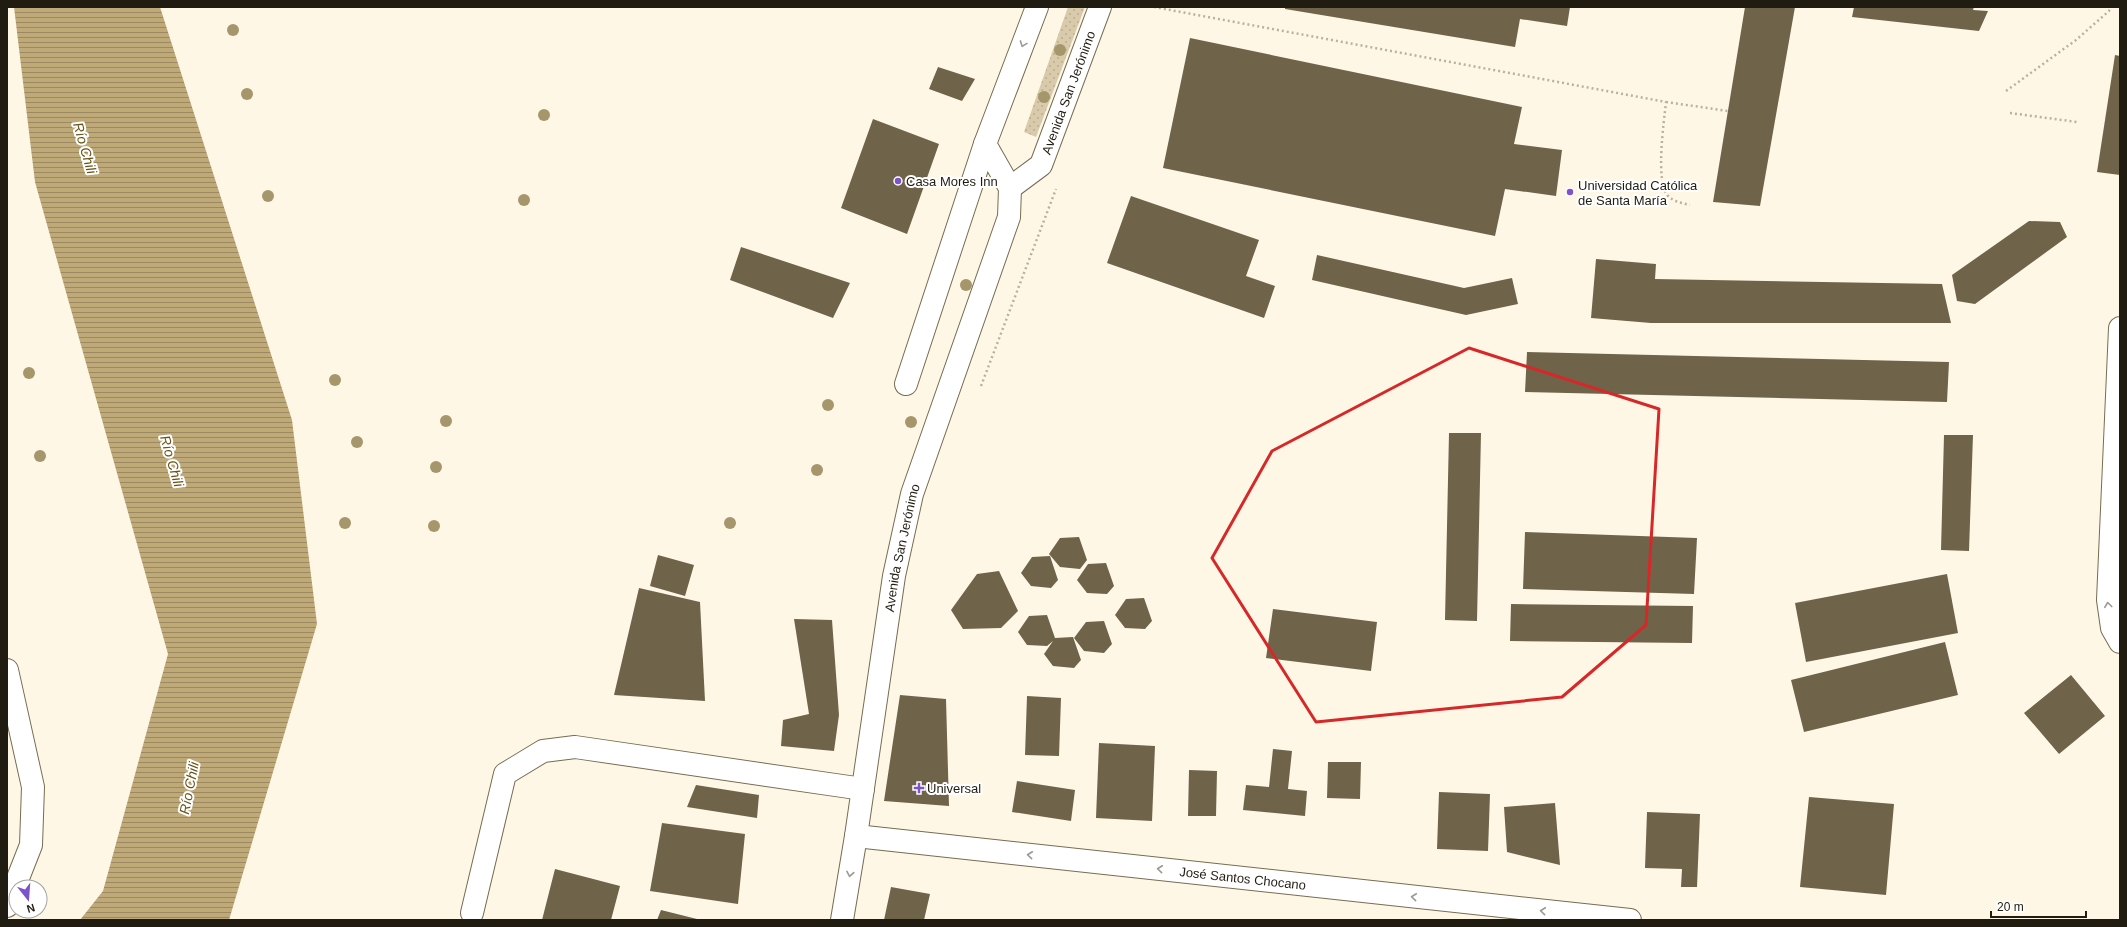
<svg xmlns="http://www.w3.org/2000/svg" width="2127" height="927" font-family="Helvetica,sans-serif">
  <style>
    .grass { fill: url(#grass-dots) }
    .water { fill: url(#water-rules) }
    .building { fill: #6f644a }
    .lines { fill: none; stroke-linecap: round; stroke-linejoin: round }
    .minor-casing { stroke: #776c52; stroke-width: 24 }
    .path { stroke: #b8b1a2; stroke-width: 2.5; stroke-dasharray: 2 3; stroke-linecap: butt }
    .minor { stroke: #fff; stroke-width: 22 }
    .tree { fill: #a6966b }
    .oneway { stroke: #9b9994 }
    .marked { fill: none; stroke: #d62828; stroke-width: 3; stroke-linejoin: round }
    .poi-dot { fill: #7e52cb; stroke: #fff; stroke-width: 1.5 }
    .labels { text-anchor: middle; stroke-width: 4; stroke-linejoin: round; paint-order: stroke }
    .street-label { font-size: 13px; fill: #211c11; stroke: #fff }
    .poi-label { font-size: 13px; fill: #211c11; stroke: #fff; text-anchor: start }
    .water-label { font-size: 14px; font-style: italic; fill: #695318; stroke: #fff }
  </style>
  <defs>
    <pattern id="grass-dots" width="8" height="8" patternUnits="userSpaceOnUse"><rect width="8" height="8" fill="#d8caaa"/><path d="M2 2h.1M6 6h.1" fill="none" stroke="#b9ad91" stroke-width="1.8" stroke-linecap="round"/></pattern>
    <pattern id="water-rules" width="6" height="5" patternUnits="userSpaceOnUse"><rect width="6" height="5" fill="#bfa978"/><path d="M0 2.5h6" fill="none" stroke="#9b8961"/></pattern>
  </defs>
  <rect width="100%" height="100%" fill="#fff7e6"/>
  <path class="grass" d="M 1068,7 L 1085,7 L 1036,137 L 1024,132 Z"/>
  <path class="water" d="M 14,7 L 160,7 L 292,420 L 317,624 L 229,920 L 80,920 L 103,891 L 168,654 L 35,182 Z"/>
  <path class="building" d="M 1285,7 L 1570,7 L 1567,26 L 1520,19 L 1515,47 L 1285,9 Z
    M 1745,7 L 1795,7 L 1760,206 L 1713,202 Z
    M 1854,7 L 1974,7 L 1973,10 L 1988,11 L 1979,31 L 1852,17 Z
    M 1190,38 L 1522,107 L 1514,144 L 1562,150 L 1556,196 L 1505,189 L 1495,236 L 1163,168 Z
    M 2115,55 L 2120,56 L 2120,175 L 2097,172 Z
    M 938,67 L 975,79 L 962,101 L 929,89 Z
    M 873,119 L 939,144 L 907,234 L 841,208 Z
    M 1131,196 L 1259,240 L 1246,276 L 1275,286 L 1264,318 L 1107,263 Z
    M 2029,221 L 2060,222 L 2067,237 L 1975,304 L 1957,301 L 1952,275 Z
    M 741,247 L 850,283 L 833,318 L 730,280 Z
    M 1317,255 L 1464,288 L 1512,278 L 1518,304 L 1466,315 L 1312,280 Z
    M 1596,259 L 1656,264 L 1655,279 L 1942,284 L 1951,323 L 1651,323 L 1591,318 Z
    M 1527,352 L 1949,362 L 1947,402 L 1525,392 Z
    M 1449,433 L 1481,433 L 1477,621 L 1445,620 Z
    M 1944,435 L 1973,435 L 1969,551 L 1941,550 Z
    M 1525,532 L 1697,538 L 1694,594 L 1523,589 Z
    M 1079,537 L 1087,560 L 1080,569 L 1060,567 L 1049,554 L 1060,538 Z
    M 658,555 L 694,565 L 685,596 L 650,586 Z
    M 1050,556 L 1058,580 L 1051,588 L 1031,586 L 1021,573 L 1032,557 Z
    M 1106,563 L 1114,586 L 1107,594 L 1087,593 L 1077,580 L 1088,564 Z
    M 999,571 L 1018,611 L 1001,628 L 963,629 L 951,610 L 977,574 Z
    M 1947,574 L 1958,633 L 1806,662 L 1795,603 Z
    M 639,588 L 700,602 L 705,701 L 614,695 Z
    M 1144,598 L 1152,621 L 1145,629 L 1125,628 L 1115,615 L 1126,599 Z
    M 1511,604 L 1693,606 L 1692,643 L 1510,641 Z
    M 1273,609 L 1377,622 L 1371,671 L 1266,658 Z
    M 1047,615 L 1055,638 L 1073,637 L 1081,660 L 1074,668 L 1053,666 L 1044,654 L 1053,641 L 1047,646 L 1027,645 L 1018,632 L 1029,616 Z
    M 794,619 L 832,620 L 839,715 L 834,751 L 781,746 L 783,720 L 809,714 Z
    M 1104,621 L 1112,644 L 1104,653 L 1084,651 L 1074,638 L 1086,622 Z
    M 1945,642 L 1958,695 L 1804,732 L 1791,680 Z
    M 2071,675 L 2105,716 L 2059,754 L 2024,713 Z
    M 900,695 L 946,699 L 949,806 L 884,801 Z
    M 1027,696 L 1061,698 L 1059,756 L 1025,755 Z
    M 1099,743 L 1155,746 L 1152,821 L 1096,818 Z
    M 1273,749 L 1292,751 L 1288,789 L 1307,791 L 1305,816 L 1243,810 L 1246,785 L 1269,787 Z
    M 1328,762 L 1361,762 L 1360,799 L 1327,798 Z
    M 1189,770 L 1217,771 L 1216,816 L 1188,816 Z
    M 1017,781 L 1075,790 L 1071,821 L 1012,812 Z
    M 696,785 L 759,795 L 757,818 L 687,807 Z
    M 1439,792 L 1490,794 L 1488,851 L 1437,849 Z
    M 1809,797 L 1894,804 L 1886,895 L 1800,887 Z
    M 1555,803 L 1560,865 L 1507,852 L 1504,807 Z
    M 1647,812 L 1700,814 L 1697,887 L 1681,887 L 1682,869 L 1645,868 Z
    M 662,823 L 745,834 L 738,904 L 650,891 Z
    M 555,869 L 620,886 L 611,920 L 542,920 Z
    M 891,887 L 930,894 L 924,920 L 884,920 Z
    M 661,910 L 697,919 L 697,920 L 657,920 Z"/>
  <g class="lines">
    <g class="minor-casing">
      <g id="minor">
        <path id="s1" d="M 1010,188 L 1041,165 L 1100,7"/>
        <path d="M 2120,328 L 2108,600 L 2112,628 L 2120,642"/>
        <path d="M 906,384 L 985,144"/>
        <path d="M 7,670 L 33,787 L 31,845 L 7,906"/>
        <path id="s2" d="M 856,836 L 1630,920"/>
        <path d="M 472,913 L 505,774 L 543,751 L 575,747 L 863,789"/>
        <path id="s3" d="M 842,920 L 856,836 L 894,576 L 912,494 L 1009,217 L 1010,188 L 985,144 L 1037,7"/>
      </g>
    </g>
    <path class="path" d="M 1154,7 L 1666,102 C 1664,122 1655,181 1668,196 C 1674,202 1682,203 1690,205
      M 2006,91 L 2076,40 L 2109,11 L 2110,7
      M 1666,102 L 1728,111
      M 2010,113 L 2077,122
      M 981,386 L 1056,189"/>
    <use href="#minor" class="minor"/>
  </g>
  <g class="tree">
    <circle cx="233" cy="30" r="6"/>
    <circle cx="1060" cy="50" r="6"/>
    <circle cx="247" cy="94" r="6"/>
    <circle cx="1044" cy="97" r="6"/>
    <circle cx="544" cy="115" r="6"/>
    <circle cx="268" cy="196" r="6"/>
    <circle cx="524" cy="200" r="6"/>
    <circle cx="966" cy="285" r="6"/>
    <circle cx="29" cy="373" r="6"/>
    <circle cx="335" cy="380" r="6"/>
    <circle cx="828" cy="405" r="6"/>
    <circle cx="446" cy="421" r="6"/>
    <circle cx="911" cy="422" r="6"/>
    <circle cx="357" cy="442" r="6"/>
    <circle cx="40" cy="456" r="6"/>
    <circle cx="436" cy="467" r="6"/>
    <circle cx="817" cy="470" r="6"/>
    <circle cx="345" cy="523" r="6"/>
    <circle cx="730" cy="523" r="6"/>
    <circle cx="434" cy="526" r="6"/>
  </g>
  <defs><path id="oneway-chevron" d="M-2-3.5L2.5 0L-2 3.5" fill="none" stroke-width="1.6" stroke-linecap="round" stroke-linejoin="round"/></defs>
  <g class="oneway">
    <use href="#oneway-chevron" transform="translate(1023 44) rotate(110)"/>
    <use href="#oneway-chevron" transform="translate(2108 605) rotate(-97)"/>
    <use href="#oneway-chevron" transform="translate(1030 855) rotate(-174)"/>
    <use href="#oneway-chevron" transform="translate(1160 869) rotate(-174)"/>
    <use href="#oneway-chevron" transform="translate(850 874) rotate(100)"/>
    <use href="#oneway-chevron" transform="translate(1414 897) rotate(-174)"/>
    <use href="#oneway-chevron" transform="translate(1543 911) rotate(-174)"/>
  </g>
  <path class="marked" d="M 1469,348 L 1659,409 L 1646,625 L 1562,697 L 1316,722 L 1212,558 L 1272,451 Z"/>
  <g class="poi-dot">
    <circle cx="898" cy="181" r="4"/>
    <circle cx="1570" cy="192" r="4"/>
    <path d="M917 782h4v4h4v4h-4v4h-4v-4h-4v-4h4z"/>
  </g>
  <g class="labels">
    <g class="street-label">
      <text dy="5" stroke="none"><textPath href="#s1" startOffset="116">Avenida San Jerónimo</textPath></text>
      <text dy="5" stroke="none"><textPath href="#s3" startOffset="377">Avenida San Jerónimo</textPath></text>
      <text dy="5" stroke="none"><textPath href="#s2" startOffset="389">José Santos Chocano</textPath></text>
    </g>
    <g class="poi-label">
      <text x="906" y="186">Casa Mores Inn</text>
      <text x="1578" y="190">Universidad Católica<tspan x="1578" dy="15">de Santa María</tspan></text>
      <text x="927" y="793">Universal</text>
    </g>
    <g class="water-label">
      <text transform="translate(85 148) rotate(74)" y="5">Río Chili</text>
      <text transform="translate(172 461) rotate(74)" y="5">Río Chili</text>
      <text transform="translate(189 788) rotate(-79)" y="5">Río Chili</text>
    </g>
  </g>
  <rect width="2127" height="927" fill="none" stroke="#211c11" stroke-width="16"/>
  <g transform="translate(28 899) rotate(163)"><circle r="19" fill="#ffffff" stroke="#a6a4a0"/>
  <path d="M0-3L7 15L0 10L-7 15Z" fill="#7e52cb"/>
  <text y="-6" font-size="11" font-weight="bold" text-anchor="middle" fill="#211c11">N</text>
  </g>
  <path d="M1991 911v6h95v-6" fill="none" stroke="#211c11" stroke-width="2"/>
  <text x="1997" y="911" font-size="12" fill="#211c11" stroke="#ffffff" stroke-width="3" paint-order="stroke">20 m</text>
</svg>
